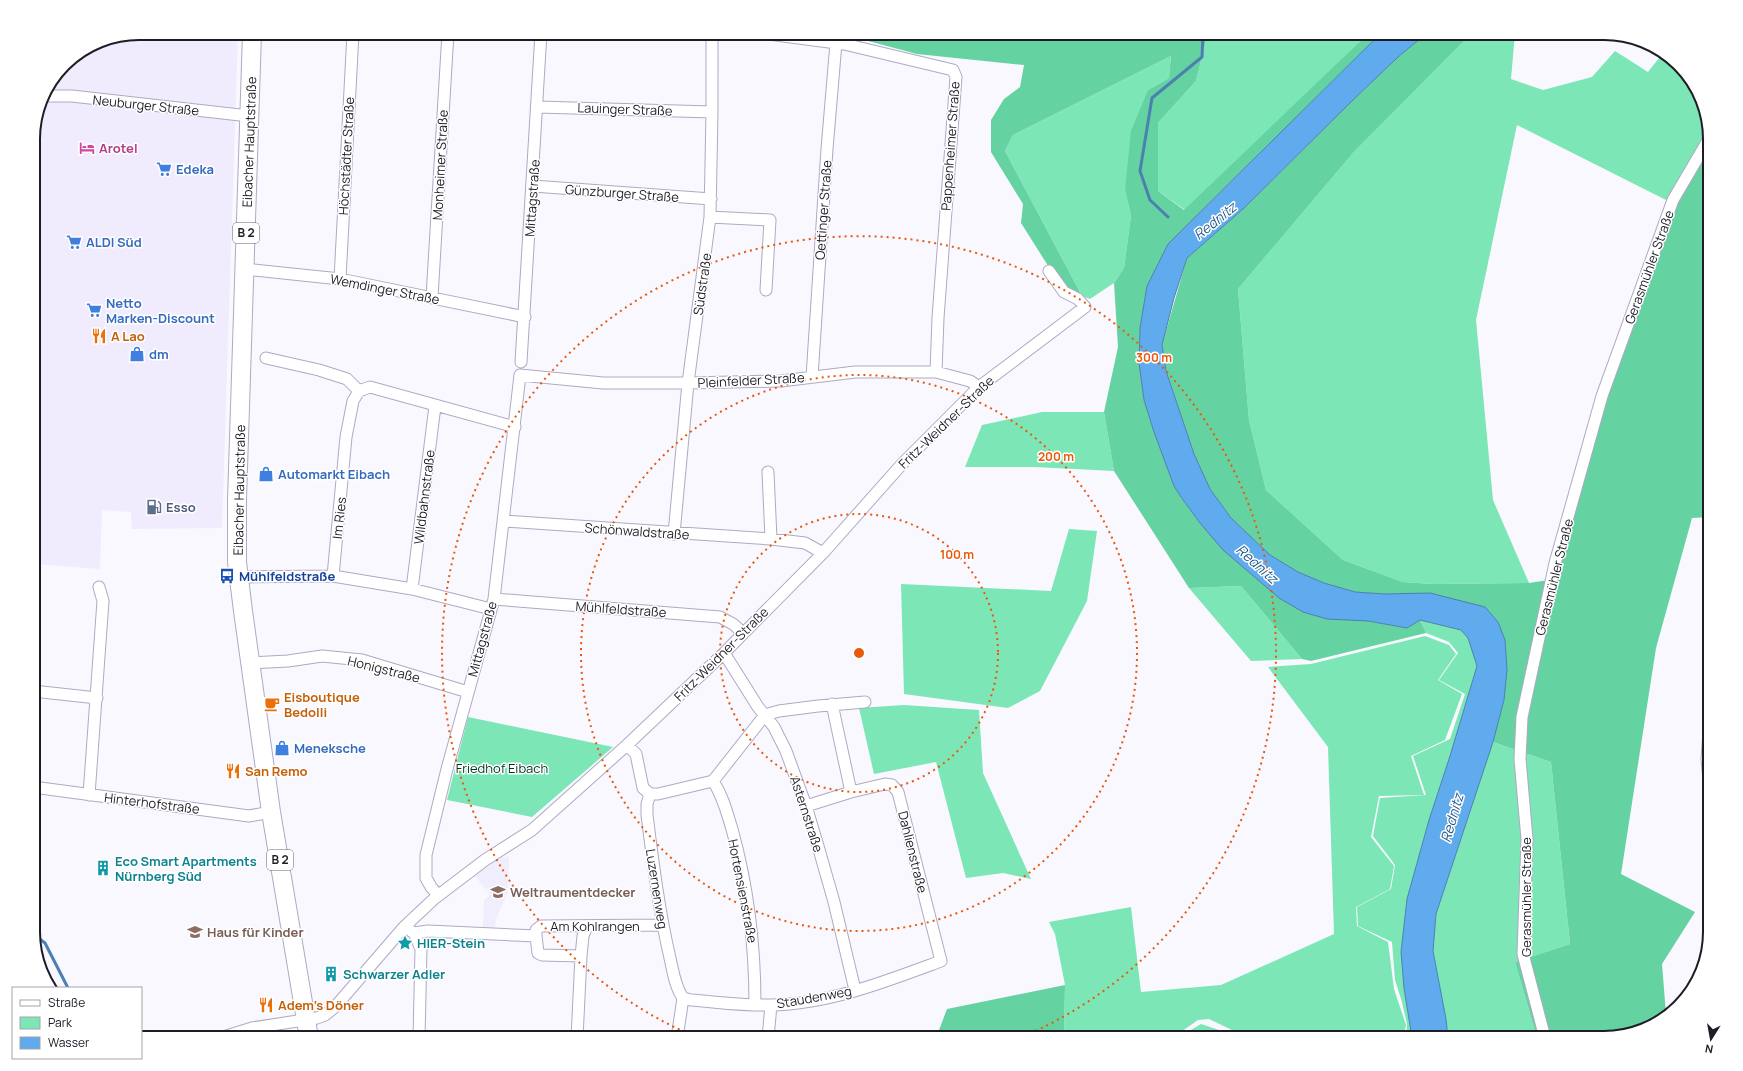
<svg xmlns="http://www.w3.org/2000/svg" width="1743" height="1071" font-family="Manrope,sans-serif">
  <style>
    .built { fill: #f0edfc }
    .industrial { fill: #f1ecfd }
    .green { fill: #7ce6b6 }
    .forest { fill: #65d2a2 }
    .water { fill: #5fabed; stroke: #4c80b1 }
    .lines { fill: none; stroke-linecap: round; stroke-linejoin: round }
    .stream { stroke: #4c80b1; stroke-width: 3 }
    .minor-casing { stroke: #afa9c4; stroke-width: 13 }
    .primary-casing { stroke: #afa9c4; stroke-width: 20 }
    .minor { stroke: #fff; stroke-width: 11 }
    .primary { stroke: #fff; stroke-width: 18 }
    .ring { fill: none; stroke: #e8590c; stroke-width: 2; stroke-dasharray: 2 4 }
    .labels { text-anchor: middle; stroke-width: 3; stroke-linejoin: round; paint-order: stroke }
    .shield { fill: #fff; stroke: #626067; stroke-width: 1 }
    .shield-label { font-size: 12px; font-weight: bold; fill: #1f1c26 }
    .street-label { font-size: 13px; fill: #1f1c26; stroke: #fff }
    .hotel-label { font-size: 13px; font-weight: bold; fill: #b23c85; stroke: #fff; text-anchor: start }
    .shop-label { font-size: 13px; font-weight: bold; fill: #366cbe; stroke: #fff; text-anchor: start }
    .food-label { font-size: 13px; font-weight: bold; fill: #c56008; stroke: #fff; text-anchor: start }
    .service-label { font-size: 13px; font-weight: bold; fill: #4e5e75; stroke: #fff; text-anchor: start }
    .transit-label { font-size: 13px; font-weight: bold; fill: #164399; stroke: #fff; text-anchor: start }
    .park-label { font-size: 13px; fill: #003220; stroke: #fff }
    .culture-label { font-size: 13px; font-weight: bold; fill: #0d838f; stroke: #fff; text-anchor: start }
    .education-label { font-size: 13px; font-weight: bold; fill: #785e54; stroke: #fff; text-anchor: start }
    .water-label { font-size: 14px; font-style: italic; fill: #265b87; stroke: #fff }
    .rim { fill: none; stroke: #1f1c26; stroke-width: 2 }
    .centre { fill: #e8590c; stroke: #fff; stroke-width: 2 }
    .ring-label { font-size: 12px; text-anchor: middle; font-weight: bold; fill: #e8590c; stroke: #fff; stroke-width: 3; stroke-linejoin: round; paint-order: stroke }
  </style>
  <rect width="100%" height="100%" fill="#f9f8fe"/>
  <path class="built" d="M 509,856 L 508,892 L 496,919 L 495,929 L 483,928 L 484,900 L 490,895 L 475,876 L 497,859 Z"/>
  <path class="industrial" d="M 139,33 L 238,33 L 222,528 L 132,529 L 131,512 L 102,510 L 100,569 L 33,564 L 33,132 L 41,98 L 64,64 L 99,41 Z"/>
  <path class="green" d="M 1208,33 L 1369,33 L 1185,210 L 1158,191 L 1158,123 L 1196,81 Z
    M 1472,33 L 1515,33 L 1511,79 L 1543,90 L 1592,77 L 1615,51 L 1648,72 L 1663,53 L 1696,86 L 1709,129 L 1668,201 L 1517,125 L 1476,320 L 1493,500 L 1529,583 L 1432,584 L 1403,582 L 1343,560 L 1266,490 L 1249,420 L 1238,289 L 1353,153 Z
    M 1171,56 L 1169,78 L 1148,90 L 1125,190 L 1131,216 L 1124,268 L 1114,283 L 1090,299 L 1082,296 L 1005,151 L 1013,135 Z
    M 1042,412 L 1104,412 L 1114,471 L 1035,467 L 965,467 L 982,425 Z
    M 1069,529 L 1097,531 L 1087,601 L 1040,691 L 1008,708 L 904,694 L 901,584 L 1051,591 Z
    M 1241,586 L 1302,659 L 1251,661 L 1189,588 Z
    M 1420,620 L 1461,630 L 1468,638 L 1477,666 L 1450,756 L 1429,820 L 1407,899 L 1401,952 L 1404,988 L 1412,1038 L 1406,1038 L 1407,1024 L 1402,1002 L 1395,980 L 1392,942 L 1358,926 L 1357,907 L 1391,889 L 1395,865 L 1373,836 L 1380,798 L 1426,795 L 1413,756 L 1450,739 L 1465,694 L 1439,680 L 1458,653 L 1449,642 L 1426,633 Z
    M 1425,636 L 1449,645 L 1456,654 L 1438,680 L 1462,694 L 1445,740 L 1411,756 L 1424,795 L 1379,796 L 1371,837 L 1394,866 L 1390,889 L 1356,907 L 1357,926 L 1388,942 L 1394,989 L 1406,1025 L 1403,1038 L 1232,1038 L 1232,1030 L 1209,1019 L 1198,1020 L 1172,1038 L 1064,1038 L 1065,985 L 1055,934 L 1049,922 L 1131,907 L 1141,992 L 1221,985 L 1334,934 L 1328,747 L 1268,667 L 1311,664 Z
    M 904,705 L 979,710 L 983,773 L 1031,879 L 1003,873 L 966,878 L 936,762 L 874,774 L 859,708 Z
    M 468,717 L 613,747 L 532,817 L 447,800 Z
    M 1493,742 L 1551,762 L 1570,944 L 1515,962 L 1537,1038 L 1448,1038 L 1446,1019 L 1433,951 L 1436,914 Z
    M 1201,1024 L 1231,1034 L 1231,1038 L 1177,1038 Z"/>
  <path class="forest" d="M 838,33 L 1208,33 L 1196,81 L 1158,123 L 1158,191 L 1184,210 L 1351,50 L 1369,33 L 1381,33 L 1168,244 L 1147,286 L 1140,328 L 1139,363 L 1144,400 L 1154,432 L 1174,486 L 1181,497 L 1200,523 L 1368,621 L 1407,628 L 1420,620 L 1426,633 L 1311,661 L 1302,659 L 1241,586 L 1189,588 L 1114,471 L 1104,412 L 1118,347 L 1114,283 L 1124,268 L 1131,216 L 1125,190 L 1131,131 L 1148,90 L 1169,78 L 1171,56 L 1013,135 L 1005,151 L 1082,296 L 1059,283 L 1021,223 L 1023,204 L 991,152 L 991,120 L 1004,99 L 1020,87 L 1024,65 L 917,54 Z
    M 1427,33 L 1472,33 L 1353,153 L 1238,289 L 1249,420 L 1266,490 L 1343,560 L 1403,582 L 1432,584 L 1529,583 L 1555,579 L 1606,392 L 1668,201 L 1709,129 L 1710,132 L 1710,517 L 1692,518 L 1656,648 L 1621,874 L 1695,912 L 1662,964 L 1666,1014 L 1657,1024 L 1604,1038 L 1537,1038 L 1515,962 L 1570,944 L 1551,762 L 1493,742 L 1504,700 L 1505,640 L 1385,594 L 1355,592 L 1324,583 L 1298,572 L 1270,555 L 1231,518 L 1210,489 L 1194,454 L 1166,371 L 1162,345 L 1187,258 L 1243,209 L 1352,101 L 1398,57 Z
    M 1065,985 L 1064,1038 L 936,1038 L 947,1009 Z"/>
  <path class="water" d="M 1381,33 L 1427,33 L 1398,57 L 1352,101 L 1243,209 L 1187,258 L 1174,298 L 1162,345 L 1166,371 L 1194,454 L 1210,489 L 1231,518 L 1270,555 L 1298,572 L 1324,583 L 1355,592 L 1385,594 L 1430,593 L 1485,607 L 1498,622 L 1505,640 L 1507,670 L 1504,700 L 1493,742 L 1436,914 L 1433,951 L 1446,1019 L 1448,1038 L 1412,1038 L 1404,988 L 1401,952 L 1407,899 L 1429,820 L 1450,756 L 1477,666 L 1468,638 L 1461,630 L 1420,620 L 1407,628 L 1368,621 L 1327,619 L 1303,612 L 1279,598 L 1223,550 L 1200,523 L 1181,497 L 1174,486 L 1154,432 L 1144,400 L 1139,363 L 1140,328 L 1147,286 L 1168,244 Z"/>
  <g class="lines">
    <path class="stream" d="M 1346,36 L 1346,33
      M 1168,217 L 1150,200 L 1140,171 L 1152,98 L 1202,57 L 1203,33
      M 33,934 L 45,943 L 68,988"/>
    <g class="minor-casing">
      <path id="minor" d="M 525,33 L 542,34 L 626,33
        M 760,33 L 844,44 L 953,70 L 956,77 L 938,318 L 936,372
        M 42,96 L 72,96 L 249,116
        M 538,107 L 712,112
        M 533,186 L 711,199
        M 710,217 L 770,220 L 766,290
        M 245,269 L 340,279 L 525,317
        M 340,279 L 353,33
        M 432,297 L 448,33
        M 266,358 L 319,370 L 347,379 L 359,391
        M 521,362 L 541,33
        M 812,377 L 827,149 L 836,43
        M 768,472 L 771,539
        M 503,521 L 771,539 L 805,543 L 823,553
        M 674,534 L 688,383 L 710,217 L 712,112 L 712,33
        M 333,576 L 346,437 L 353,401 L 359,391 L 370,387 L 515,427
        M 239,577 L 333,576 L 412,589 L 491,609
        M 412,589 L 435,406
        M 494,599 L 720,617 L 733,624 L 743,633
        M 724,653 L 758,707 L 774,727 L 786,751 L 806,806 L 818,846 L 834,902 L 855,990
        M 250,663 L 288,661 L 322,656 L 362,660 L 468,692
        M 33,691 L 97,698
        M 832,704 L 851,792
        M 1710,718 L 1707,759 L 1710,792
        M 627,745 L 636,754 L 643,788 L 650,794 L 658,794 L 713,781 L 765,715 L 779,711 L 818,706 L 865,702
        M 713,781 C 723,796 727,813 732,829 C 748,887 755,944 755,1004
        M 33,787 L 249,816 L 271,812
        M 650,794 L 647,804 L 647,815 C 653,863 659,911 670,958 C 673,971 675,987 683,998 L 677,1038
        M 89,795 L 103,601 L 99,587
        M 438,895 L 431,887 L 426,878 L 426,855 L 447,769 L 494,599 L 520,375 L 603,383 L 688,383 L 781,381 L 855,372 L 936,372 L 970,381 L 979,387
        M 408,929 L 414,933 L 421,949 L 419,1038
        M 414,933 L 428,931 L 536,936 L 536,930 L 541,926 L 662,925
        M 536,936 L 538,953 L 542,955 L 581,956
        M 683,998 L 691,1000 C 717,1002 744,1006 771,1005 C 829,1004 887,981 941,961 L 898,792 L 892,785 L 885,784 L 851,792 L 806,806
        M 220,1038 L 252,1028 L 317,1018 L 325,1015 L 335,1007 L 404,927 L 435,898 L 485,860 L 532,830 L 627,745 L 724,653 L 823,553 L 902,464 L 979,387 L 1085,307 L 1078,299 L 1064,292 L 1049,271
        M 577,1038 L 581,956 L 583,936 L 587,926
        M 768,1038 L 771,1005
        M 1545,1038 L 1523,954 L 1527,839 L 1520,759 L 1522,717 L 1555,563 L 1602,396 L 1673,200 L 1710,137"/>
    </g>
    <g class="primary-casing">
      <path id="primary" d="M 252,33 L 237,500 L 237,562 L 243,611 L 271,812 L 309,1038"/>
    </g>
    <use href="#minor" class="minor"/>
    <use href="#primary" class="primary"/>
  </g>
  <g class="ring">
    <circle cx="859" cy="653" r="139"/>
    <circle cx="859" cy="653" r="278"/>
    <path d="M696 1037A417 417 0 1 1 1022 1037"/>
  </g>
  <defs>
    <g id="hotel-bare" transform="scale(1.2)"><path d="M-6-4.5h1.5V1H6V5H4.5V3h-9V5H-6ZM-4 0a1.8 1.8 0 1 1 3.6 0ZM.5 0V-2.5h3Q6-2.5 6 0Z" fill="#d1479c" stroke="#fff" stroke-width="2.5" paint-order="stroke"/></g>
    <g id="supermarket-bare" transform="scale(1.2)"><path d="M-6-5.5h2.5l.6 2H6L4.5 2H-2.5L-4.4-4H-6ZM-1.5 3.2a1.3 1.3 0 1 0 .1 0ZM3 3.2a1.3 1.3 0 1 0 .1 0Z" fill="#3f7fe0" stroke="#fff" stroke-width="2.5" paint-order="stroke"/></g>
    <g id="restaurant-bare" transform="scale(1.2)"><path d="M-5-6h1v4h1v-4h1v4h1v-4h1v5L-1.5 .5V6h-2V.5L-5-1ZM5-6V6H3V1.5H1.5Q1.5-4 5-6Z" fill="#e8710a" stroke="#fff" stroke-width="2.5" paint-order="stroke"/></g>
    <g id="shop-bare" transform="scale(1.2)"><path d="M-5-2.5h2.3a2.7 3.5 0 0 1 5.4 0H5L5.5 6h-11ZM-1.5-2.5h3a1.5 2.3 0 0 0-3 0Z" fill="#3f7fe0" stroke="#fff" stroke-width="2.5" paint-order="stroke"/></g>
    <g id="fuel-bare" transform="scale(1.2)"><path d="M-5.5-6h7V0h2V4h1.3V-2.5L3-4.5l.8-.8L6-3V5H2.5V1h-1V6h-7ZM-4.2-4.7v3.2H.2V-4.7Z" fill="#5c6f8a" stroke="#fff" stroke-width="2.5" paint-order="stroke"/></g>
    <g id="bus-bare" transform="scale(1.2)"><path d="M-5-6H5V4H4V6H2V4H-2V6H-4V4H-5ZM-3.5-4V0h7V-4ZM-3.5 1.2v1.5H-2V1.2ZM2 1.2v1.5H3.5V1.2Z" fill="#1a4fb4" stroke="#fff" stroke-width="2.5" paint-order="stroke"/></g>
    <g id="cafe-bare" transform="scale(1.2)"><path d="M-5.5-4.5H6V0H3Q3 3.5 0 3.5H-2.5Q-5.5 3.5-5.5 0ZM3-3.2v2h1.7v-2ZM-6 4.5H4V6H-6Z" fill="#e8710a" stroke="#fff" stroke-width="2.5" paint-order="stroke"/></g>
    <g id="building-bare" transform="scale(1.2)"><path d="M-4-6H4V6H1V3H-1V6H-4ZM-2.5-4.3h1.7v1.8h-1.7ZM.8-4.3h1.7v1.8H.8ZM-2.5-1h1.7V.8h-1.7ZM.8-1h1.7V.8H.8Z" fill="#0f9aa8" stroke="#fff" stroke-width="2.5" paint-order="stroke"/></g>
    <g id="school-bare" transform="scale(1.2)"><path d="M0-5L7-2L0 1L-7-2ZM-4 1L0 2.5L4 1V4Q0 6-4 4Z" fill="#8d6e63" stroke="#fff" stroke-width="2.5" paint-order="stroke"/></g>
    <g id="sight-bare" transform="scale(1.2)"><path d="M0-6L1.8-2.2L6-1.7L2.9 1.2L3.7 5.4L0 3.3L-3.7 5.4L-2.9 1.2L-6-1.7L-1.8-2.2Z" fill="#0f9aa8" stroke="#fff" stroke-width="2.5" paint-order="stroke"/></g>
  </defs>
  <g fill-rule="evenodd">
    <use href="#hotel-bare" x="87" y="148"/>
    <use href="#supermarket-bare" x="164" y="169"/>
    <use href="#supermarket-bare" x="74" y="242"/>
    <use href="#supermarket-bare" x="94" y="310"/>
    <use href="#restaurant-bare" x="99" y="336"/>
    <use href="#shop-bare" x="137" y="354"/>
    <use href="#shop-bare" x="266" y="474"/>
    <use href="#fuel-bare" x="154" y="507"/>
    <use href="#bus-bare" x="227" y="576"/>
    <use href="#cafe-bare" x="272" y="704"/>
    <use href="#shop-bare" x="282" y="748"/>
    <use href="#restaurant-bare" x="233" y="771"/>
    <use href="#building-bare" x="103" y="868"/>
    <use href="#school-bare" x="498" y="892"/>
    <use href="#school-bare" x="195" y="932"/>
    <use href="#sight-bare" x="405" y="943"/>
    <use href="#building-bare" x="331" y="974"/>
    <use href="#restaurant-bare" x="266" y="1005"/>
  </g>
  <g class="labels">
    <g class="shield">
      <rect x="233" y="223" width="26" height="20" rx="3"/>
      <rect x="267" y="850" width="26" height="20" rx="3"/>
    </g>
    <g class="shield-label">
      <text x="246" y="237">B 2</text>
      <text x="280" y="864">B 2</text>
    </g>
    <g class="street-label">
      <text transform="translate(146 105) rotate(6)" y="5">Neuburger Straße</text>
      <text transform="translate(625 109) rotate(2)" y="5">Lauinger Straße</text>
      <text transform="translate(249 142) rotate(-88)" y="5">Eibacher Hauptstraße</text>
      <text transform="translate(950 146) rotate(-86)" y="5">Pappenheimer Straße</text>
      <text transform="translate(346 156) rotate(-87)" y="5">Höchstädter Straße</text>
      <text transform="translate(440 165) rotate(-87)" y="5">Monheimer Straße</text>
      <text transform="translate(622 193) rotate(4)" y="5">Günzburger Straße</text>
      <text transform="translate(532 198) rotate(-86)" y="5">Mittagstraße</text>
      <text transform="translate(823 210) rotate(-86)" y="5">Oettinger Straße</text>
      <text transform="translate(1649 267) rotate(-70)" y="5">Gerasmühler Straße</text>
      <text transform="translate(702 284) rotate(-82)" y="5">Südstraße</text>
      <text transform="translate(385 289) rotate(11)" y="5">Wemdinger Straße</text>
      <text transform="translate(751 380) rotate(-3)" y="5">Pleinfelder Straße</text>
      <text transform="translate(946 422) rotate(-44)" y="5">Fritz-Weidner-Straße</text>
      <text transform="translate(239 490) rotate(-89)" y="5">Eibacher Hauptstraße</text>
      <text transform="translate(424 497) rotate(-83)" y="5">Wildbahnstraße</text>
      <text transform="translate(339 518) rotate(-84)" y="5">Im Ries</text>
      <text transform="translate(637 531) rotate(4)" y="5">Schönwaldstraße</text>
      <text transform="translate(1554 577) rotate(-76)" y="5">Gerasmühler Straße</text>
      <text transform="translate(621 609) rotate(4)" y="5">Mühlfeldstraße</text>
      <text transform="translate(482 639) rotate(-75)" y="5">Mittagstraße</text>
      <text transform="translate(721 654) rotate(-45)" y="5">Fritz-Weidner-Straße</text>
      <text transform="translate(384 669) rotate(14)" y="5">Honigstraße</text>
      <text transform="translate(152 803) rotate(7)" y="5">Hinterhofstraße</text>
      <text transform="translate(807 814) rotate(72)" y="5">Asternstraße</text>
      <text transform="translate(913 852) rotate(76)" y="5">Dahlienstraße</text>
      <text transform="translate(657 889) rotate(81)" y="5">Luzernenweg</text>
      <text transform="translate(743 891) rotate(79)" y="5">Hortensienstraße</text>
      <text transform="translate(1526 897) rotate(-90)" y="5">Gerasmühler Straße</text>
      <text x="595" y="931">Am Kohlrangen</text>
      <text transform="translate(814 997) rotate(-10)" y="5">Staudenweg</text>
    </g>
    <g class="hotel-label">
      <text x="99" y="153">Arotel</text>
    </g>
    <g class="shop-label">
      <text x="176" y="174">Edeka</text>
      <text x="86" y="247">ALDI Süd</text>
      <text x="106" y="308">Netto<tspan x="106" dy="15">Marken-Discount</tspan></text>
      <text x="149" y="359">dm</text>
      <text x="278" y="479">Automarkt Eibach</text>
      <text x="294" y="753">Meneksche</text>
    </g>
    <g class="food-label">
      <text x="111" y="341">A Lao</text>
      <text x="284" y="702">Eisboutique<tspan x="284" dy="15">Bedolli</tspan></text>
      <text x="245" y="776">San Remo</text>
      <text x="278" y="1010">Adem's Döner</text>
    </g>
    <g class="service-label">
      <text x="166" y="512">Esso</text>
    </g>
    <g class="transit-label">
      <text x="239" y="581">Mühlfeldstraße</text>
    </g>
    <g class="park-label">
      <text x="502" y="773">Friedhof Eibach</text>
    </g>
    <g class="culture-label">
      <text x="115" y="866">Eco Smart Apartments<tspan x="115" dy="15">Nürnberg Süd</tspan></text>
      <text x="417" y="948">HIER-Stein</text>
      <text x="343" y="979">Schwarzer Adler</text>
    </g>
    <g class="education-label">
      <text x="510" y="897">Weltraumentdecker</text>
      <text x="207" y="937">Haus für Kinder</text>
    </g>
    <g class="water-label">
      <text transform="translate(1215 221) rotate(-39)" y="5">Rednitz</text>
      <text transform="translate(1257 564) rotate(42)" y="5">Rednitz</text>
      <text transform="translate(1452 818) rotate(-74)" y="5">Rednitz</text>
    </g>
  </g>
  <path d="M0 0H1743V1071H0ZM139 40H1604A99 99 0 0 1 1703 139V932A99 99 0 0 1 1604 1031H139A99 99 0 0 1 40 932V139A99 99 0 0 1 139 40Z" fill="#fff" fill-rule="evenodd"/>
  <path class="rim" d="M139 40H1604A99 99 0 0 1 1703 139V932A99 99 0 0 1 1604 1031H139A99 99 0 0 1 40 932V139A99 99 0 0 1 139 40Z"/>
  <circle cx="859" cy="653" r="6" class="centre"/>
  <g class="ring-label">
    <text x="1154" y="362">300 m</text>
    <text x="1056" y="461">200 m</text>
    <text x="957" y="559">100 m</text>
  </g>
  <rect x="12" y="987" width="130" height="72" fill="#ffffff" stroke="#a5a4a8"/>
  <rect x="20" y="1000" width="20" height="6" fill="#ffffff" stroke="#a5a4a8"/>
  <text x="48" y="1007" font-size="12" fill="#1f1c26">Straße</text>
  <rect x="20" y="1017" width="20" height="12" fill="#7ce6b6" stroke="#a5a4a8"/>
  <text x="48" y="1027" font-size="12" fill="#1f1c26">Park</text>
  <rect x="20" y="1037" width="20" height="12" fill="#5fabed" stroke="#a5a4a8"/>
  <text x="48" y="1047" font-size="12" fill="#1f1c26">Wasser</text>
  <g transform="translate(1711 1039) rotate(191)" stroke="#ffffff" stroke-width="3" paint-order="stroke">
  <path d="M0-3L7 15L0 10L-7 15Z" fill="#1f1c26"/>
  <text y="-6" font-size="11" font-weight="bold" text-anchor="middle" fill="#1f1c26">N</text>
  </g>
</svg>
